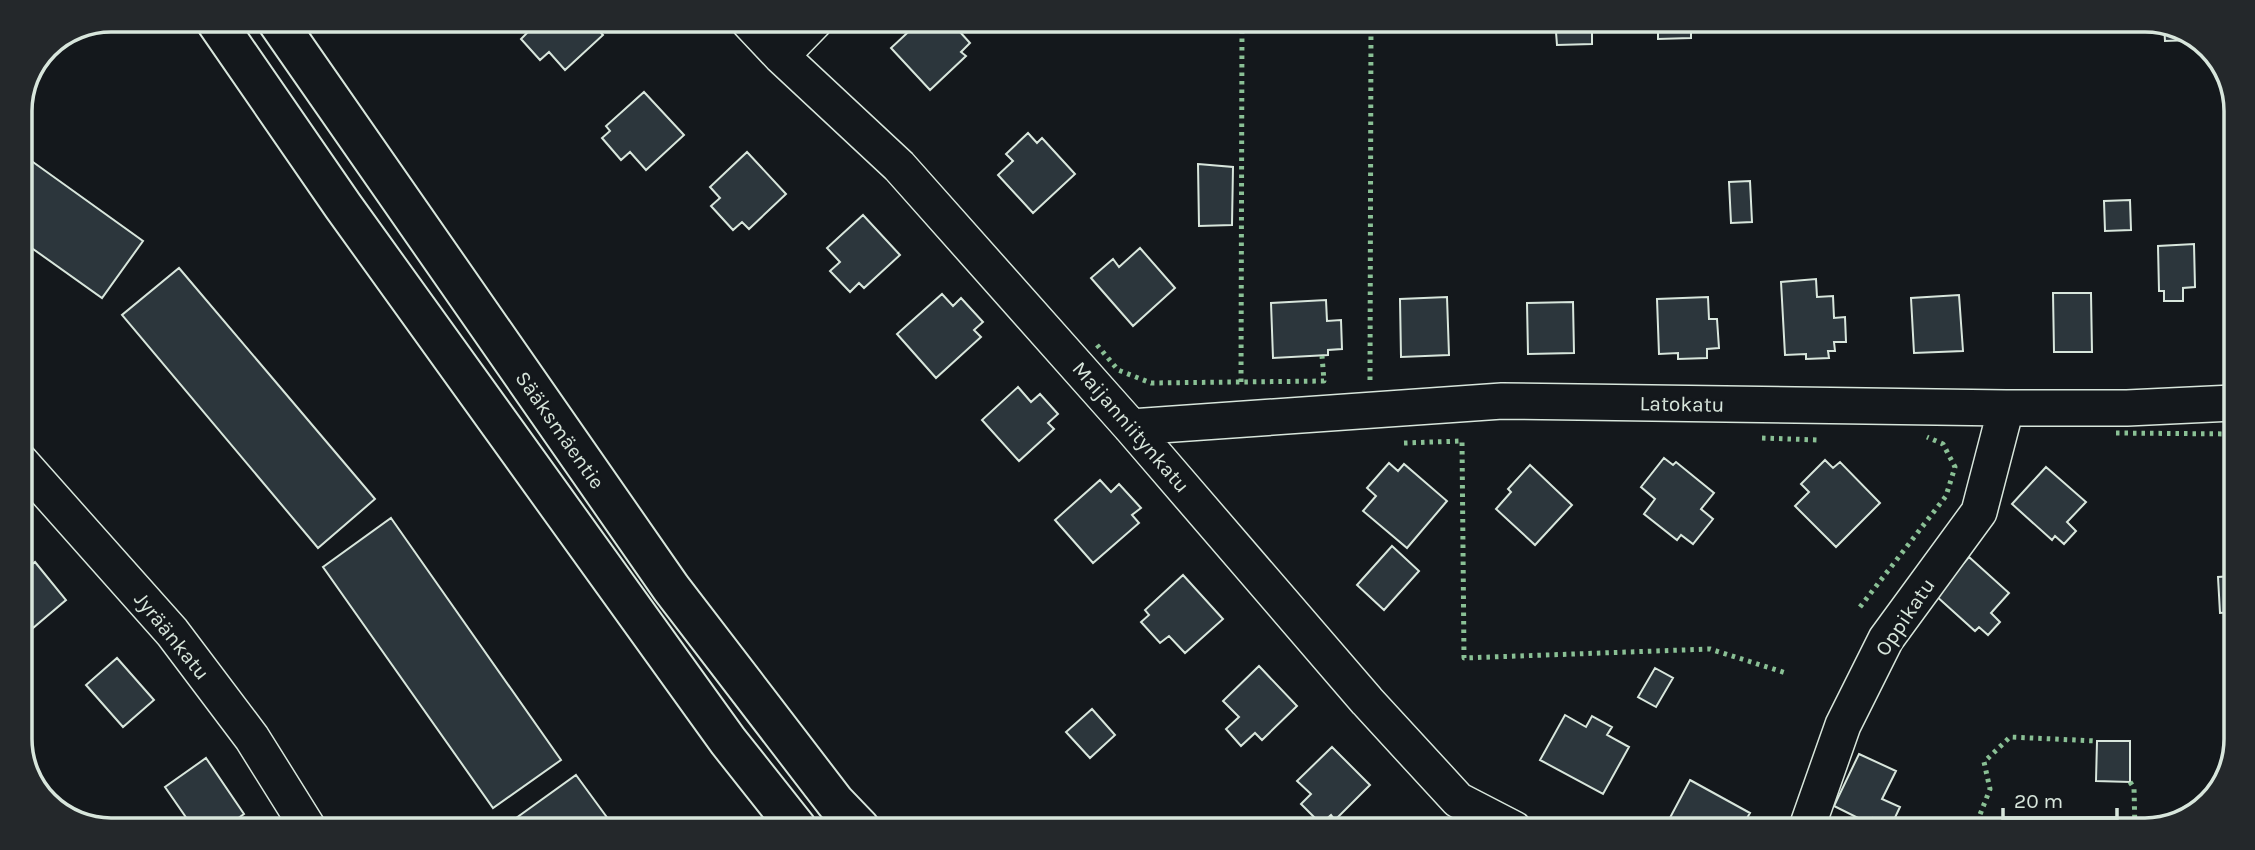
<svg xmlns="http://www.w3.org/2000/svg" width="2255" height="850" font-family="Karla,sans-serif">
  <style>
    .building { fill: #2c363c; stroke: #d8e6dc; stroke-width: 2 }
    .lines { fill: none; stroke-linecap: round; stroke-linejoin: round }
    .street-casing { stroke: #d8e6dc; stroke-width: 38 }
    .secondary-casing { stroke: #d8e6dc; stroke-width: 42 }
    .street { stroke: #14181c; stroke-width: 35 }
    .secondary { stroke: #14181c; stroke-width: 38 }
    .hedge { stroke: #8ac095; stroke-width: 5; stroke-dasharray: 3.5 5; stroke-linecap: butt }
    .labels { text-anchor: middle; stroke-width: 5; stroke-linejoin: round; paint-order: stroke }
    .street-label { font-size: 21px; fill: #d8e6dc; stroke: #14181c }
    .rim { fill: none; stroke: #d8e6dc; stroke-width: 3.5 }
  </style>
  <rect width="100%" height="100%" fill="#14181c"/>
  <path class="building" d="M 531,20 L 589,20 L 603,35 L 565,70 L 549,52 L 540,60 L 521,39 L 529,31 L 525,26 Z
    M 920,21 L 936,21 L 942,28 L 950,21 L 970,43 L 961,52 L 966,56 L 930,90 L 891,48 Z
    M 1522,23 L 1592,23 L 1592,44 L 1557,45 L 1556,32 L 1522,32 Z
    M 1648,23 L 1708,23 L 1708,25 L 1691,25 L 1691,38 L 1658,39 L 1658,27 L 1648,27 Z
    M 2164,24 L 2174,24 L 2191,36 L 2191,40 L 2165,41 Z
    M 644,92 L 684,135 L 646,170 L 630,152 L 621,160 L 602,138 L 610,131 L 606,126 Z
    M 1028,133 L 1037,143 L 1042,138 L 1075,174 L 1033,213 L 998,175 L 1013,161 L 1006,154 Z
    M 19,152 L 143,241 L 102,298 L 19,239 Z
    M 747,152 L 786,194 L 749,229 L 742,222 L 733,230 L 711,206 L 720,198 L 710,187 Z
    M 1198,164 L 1233,167 L 1232,225 L 1199,226 Z
    M 1750,181 L 1752,222 L 1731,223 L 1729,182 Z
    M 2130,200 L 2131,230 L 2105,231 L 2104,201 Z
    M 863,215 L 900,255 L 864,288 L 859,283 L 850,292 L 830,271 L 840,262 L 827,248 Z
    M 2194,244 L 2195,287 L 2183,288 L 2183,301 L 2164,301 L 2164,291 L 2159,291 L 2158,246 Z
    M 1140,248 L 1175,288 L 1133,326 L 1091,278 L 1113,259 L 1119,267 Z
    M 179,268 L 375,499 L 318,548 L 122,315 Z
    M 1816,279 L 1817,297 L 1833,296 L 1834,318 L 1845,317 L 1846,342 L 1834,342 L 1835,351 L 1828,351 L 1829,358 L 1806,359 L 1806,354 L 1785,355 L 1781,282 Z
    M 2053,293 L 2091,293 L 2092,352 L 2054,352 Z
    M 942,294 L 953,306 L 961,298 L 983,322 L 974,330 L 981,337 L 936,378 L 897,334 Z
    M 1959,295 L 1963,351 L 1914,353 L 1911,298 Z
    M 1447,297 L 1449,355 L 1401,357 L 1400,299 Z
    M 1708,297 L 1709,319 L 1717,319 L 1719,348 L 1707,349 L 1707,358 L 1678,359 L 1678,353 L 1659,354 L 1657,299 Z
    M 1326,300 L 1327,321 L 1341,320 L 1342,349 L 1328,350 L 1328,355 L 1273,358 L 1271,303 Z
    M 1573,302 L 1574,353 L 1528,354 L 1527,303 Z
    M 1018,387 L 1031,402 L 1040,394 L 1058,414 L 1048,423 L 1054,429 L 1019,461 L 982,420 Z
    M 1664,458 L 1673,465 L 1676,462 L 1714,493 L 1701,509 L 1713,519 L 1693,544 L 1681,535 L 1677,540 L 1644,514 L 1655,499 L 1641,487 Z
    M 1825,460 L 1833,468 L 1840,462 L 1880,503 L 1836,547 L 1795,506 L 1809,492 L 1801,484 Z
    M 1389,463 L 1398,471 L 1404,464 L 1447,501 L 1407,548 L 1363,511 L 1376,496 L 1367,488 Z
    M 1530,465 L 1572,505 L 1535,545 L 1496,509 L 1511,492 L 1508,489 Z
    M 2046,467 L 2086,502 L 2067,522 L 2076,531 L 2064,544 L 2055,536 L 2052,540 L 2012,504 Z
    M 1100,480 L 1111,492 L 1119,484 L 1141,508 L 1132,515 L 1139,523 L 1093,563 L 1055,520 Z
    M 391,518 L 561,760 L 493,808 L 323,567 Z
    M 1392,546 L 1419,571 L 1384,610 L 1357,585 Z
    M 1969,557 L 2009,593 L 1991,613 L 2000,622 L 1988,635 L 1979,627 L 1975,631 L 1935,595 Z
    M 35,562 L 66,600 L 33,628 L 19,611 L 19,575 Z
    M 1183,575 L 1223,619 L 1185,653 L 1169,636 L 1160,643 L 1141,622 L 1149,615 L 1145,610 Z
    M 2232,576 L 2232,612 L 2220,613 L 2218,577 Z
    M 117,658 L 154,700 L 123,727 L 86,685 Z
    M 1259,666 L 1297,706 L 1262,740 L 1255,733 L 1241,746 L 1226,729 L 1239,717 L 1223,701 Z
    M 1655,668 L 1673,678 L 1656,707 L 1638,697 Z
    M 1092,709 L 1115,735 L 1090,758 L 1066,732 Z
    M 1565,715 L 1586,727 L 1592,716 L 1612,727 L 1607,735 L 1629,747 L 1603,794 L 1540,760 Z
    M 2097,741 L 2130,741 L 2130,782 L 2096,781 Z
    M 1332,747 L 1370,785 L 1335,820 L 1331,815 L 1321,824 L 1301,804 L 1311,794 L 1297,781 Z
    M 1859,754 L 1896,771 L 1882,799 L 1900,807 L 1891,826 L 1873,818 L 1870,824 L 1834,806 Z
    M 206,758 L 244,814 L 227,826 L 192,826 L 165,787 Z
    M 576,775 L 614,827 L 516,827 L 512,821 Z
    M 1690,780 L 1750,813 L 1740,830 L 1664,829 Z"/>
  <g class="lines">
    <g class="street-casing">
      <path id="street" d="M 748,21 L 781,56 L 899,166 L 1131,427 L 1367,701 L 1458,800 L 1514,829
        M 781,56 L 815,21
        M 1131,427 L 1502,401 L 2006,408 L 2127,408 L 2233,403
        M 19,460 L 172,632 L 252,738 L 307,826
        M 1806,830 L 1843,725 L 1886,639 L 1979,512 L 2006,408"/>
    </g>
    <g class="secondary-casing">
      <path id="secondary" d="M 214,19 L 343,206 L 728,741 L 797,828
        M 276,20 L 671,588 L 835,802 L 860,828"/>
    </g>
    <use href="#street" class="street"/>
    <use href="#secondary" class="secondary"/>
    <path class="hedge" d="M 1097,345 L 1118,370 L 1151,383 L 1324,381 L 1322,356
      M 1370,380 L 1371,22
      M 1241,382 L 1242,22
      M 2116,433 L 2233,434
      M 1762,438 L 1817,440
      M 1404,443 L 1462,441 L 1464,658 L 1710,649 L 1786,673
      M 1860,607 L 1946,496 L 1955,467 L 1943,444 L 1927,437
      M 2130,782 L 2134,788 L 2135,831
      M 1974,830 L 1990,789 L 1984,762 L 2010,737 L 2097,741"/>
  </g>
  <g class="labels">
    <g class="street-label">
      <text transform="translate(1682 404) rotate(1)" y="7">Latokatu</text>
      <text transform="translate(1131 427) rotate(49)" y="7">Maijanniitynkatu</text>
      <text transform="translate(560 430) rotate(55)" y="7">Sääksmäentie</text>
      <text transform="translate(1905 617) rotate(-56)" y="7">Oppikatu</text>
      <text transform="translate(172 636) rotate(51)" y="7">Jyräänkatu</text>
    </g>
  </g>
  <path d="M0 0H2255V850H0ZM111 32H2145A79 79 0 0 1 2224 111V739A79 79 0 0 1 2145 818H111A79 79 0 0 1 32 739V111A79 79 0 0 1 111 32Z" fill="#24282b" fill-rule="evenodd"/>
  <path class="rim" d="M111 32H2145A79 79 0 0 1 2224 111V739A79 79 0 0 1 2145 818H111A79 79 0 0 1 32 739V111A79 79 0 0 1 111 32Z"/>
  <path d="M2003 808v10h114v-10" fill="none" stroke="#d8e6dc" stroke-width="3.5"/>
  <text x="2014" y="808" font-size="21" fill="#d8e6dc" stroke="#14181c" stroke-width="5" paint-order="stroke">20 m</text>
</svg>
